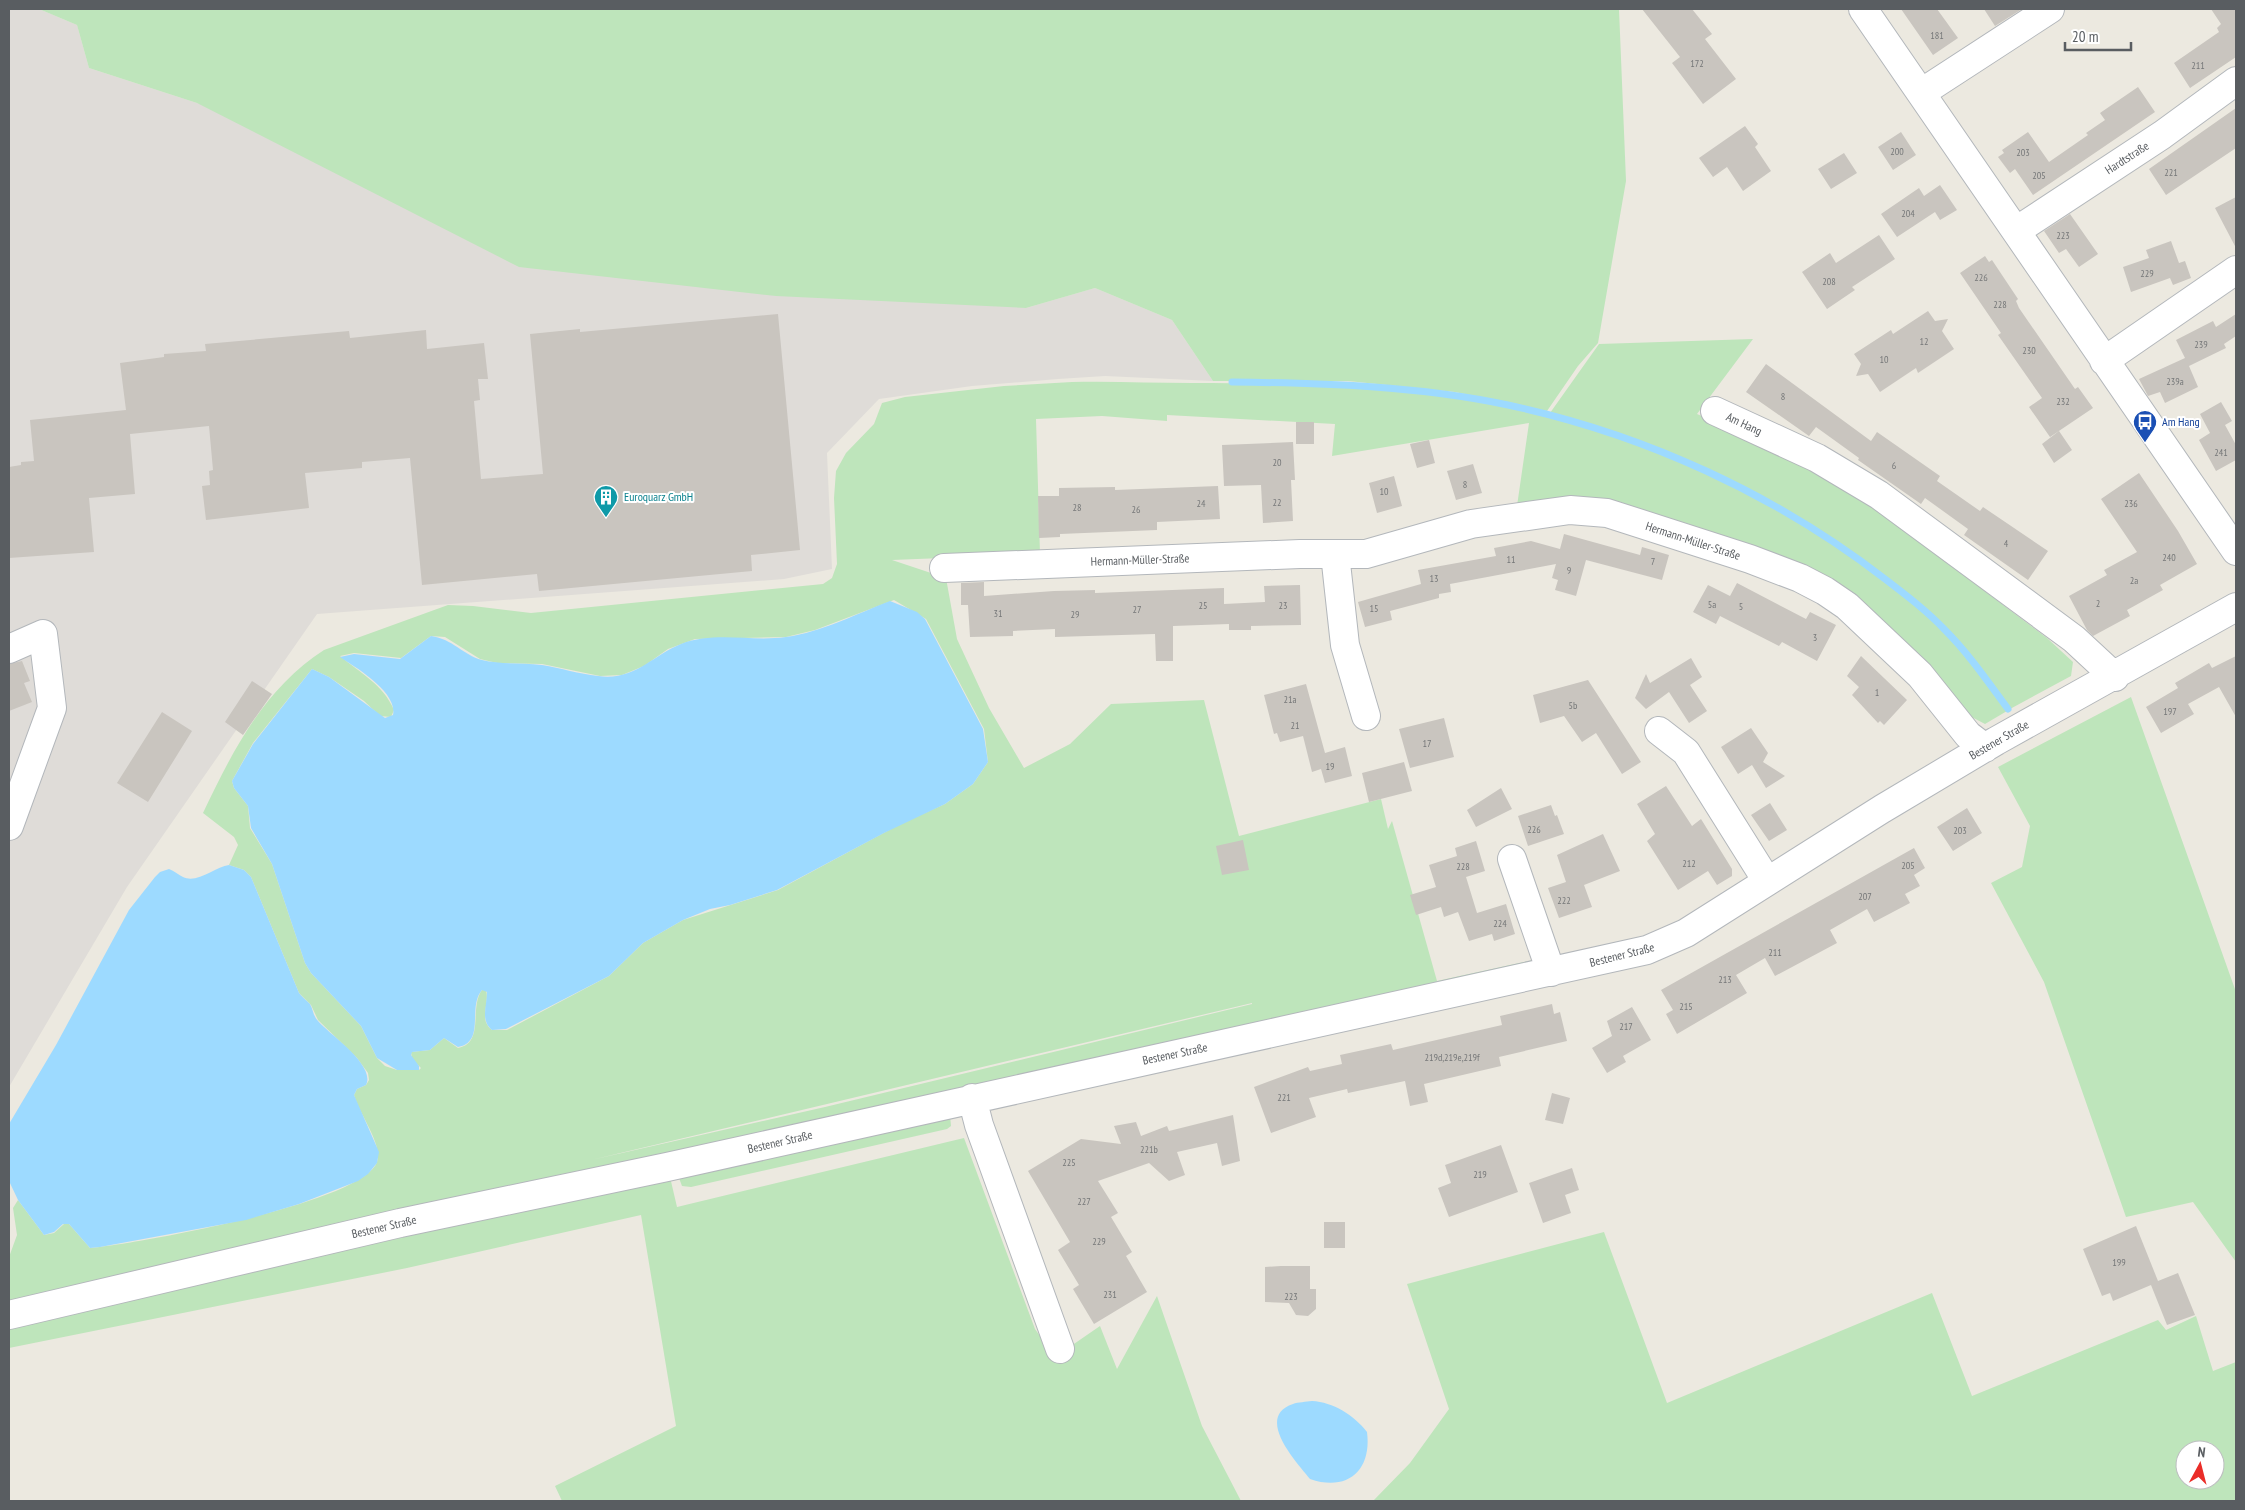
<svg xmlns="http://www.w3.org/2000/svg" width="2245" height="1510" font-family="'PT Sans Narrow',sans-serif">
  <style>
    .industrial { fill: #dfdcd8 }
    .green { fill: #bee5bb; fill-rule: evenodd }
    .water { fill: #9ddaff }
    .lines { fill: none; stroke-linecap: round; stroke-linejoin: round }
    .stream { stroke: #9ddaff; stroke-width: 7 }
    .building { fill: #c9c5bf }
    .minor-casing { stroke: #b3b7bb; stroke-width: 30 }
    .minor { stroke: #fff; stroke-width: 28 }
    .labels { text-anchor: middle; stroke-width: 4; stroke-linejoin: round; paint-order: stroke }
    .number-label { font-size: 10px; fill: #757778 }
    .street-label { font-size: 12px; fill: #595d61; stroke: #fff }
    .transit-label { font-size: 12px; fill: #164399; stroke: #fff; text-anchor: start }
    .culture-label { font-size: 12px; fill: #0d838f; stroke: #fff; text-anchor: start }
  </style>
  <rect width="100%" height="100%" fill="#ece9e0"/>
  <path class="industrial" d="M 9,9 L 39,9 L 77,25 L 89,68 L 197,103 L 1026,308 L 1095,288 L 1172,320 L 1213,381 L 1105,376 L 1058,379 L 972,386 L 879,399 L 827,453 L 832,569 L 784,579 L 317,614 L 127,887 L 9,1087 Z"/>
  <path class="green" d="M 39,9 L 1619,9 L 1626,181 L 1598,343 L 1578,366 L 1547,411 L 1455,392 L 1348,381 L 1213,381 L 1172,320 L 1095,288 L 1026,308 L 776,296 L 519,267 L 197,103 L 89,68 L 77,25 Z
    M 1753,339 L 1697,414 L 1759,440 L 1815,469 L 1872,506 L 2047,638 L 2073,662 L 2071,676 L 2010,709 C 1989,679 1968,650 1942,624 C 1920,602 1893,583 1868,565 C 1772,494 1664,446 1550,413 L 1599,344 Z
    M 1072,382 C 1112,381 1152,383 1192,383 C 1302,383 1420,386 1528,411 C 1656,440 1779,500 1883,579 C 1902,594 1922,609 1939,626 C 1965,652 1986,681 2007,711 L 1985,724 L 1966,714 L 1807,570 L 1517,506 L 1529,423 L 1332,456 L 1335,424 L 1167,415 L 1167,421 L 1102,416 L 1036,419 L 1040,554 L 892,560 L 946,578 L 957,639 L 989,708 L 1024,768 L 1070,744 L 1111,704 L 1204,700 L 1239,836 L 1381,799 L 1388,829 L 1392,821 L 1437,981 L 1538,959 L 1538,963 L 9,1308 L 9,1257 L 17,1235 L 13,1208 L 18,1200 L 44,1235 L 54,1233 L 64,1224 L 69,1224 L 90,1248 C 136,1244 363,1203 377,1162 C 383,1144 359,1114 354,1095 L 357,1089 L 366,1085 L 369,1080 L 368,1073 L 357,1058 L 318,1020 L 311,1005 L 299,993 L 251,877 L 244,870 L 229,865 L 238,845 L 234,837 L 203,813 C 233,750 264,689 324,650 L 448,605 L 473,606 L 531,613 L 823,584 L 832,578 L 837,564 L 834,498 L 836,471 L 846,453 L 874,424 L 882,403 L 905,397 L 1004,386 ZM 894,600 L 926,619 L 984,729 L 988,762 L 973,784 L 945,804 L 902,823 L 778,890 L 683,920 L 643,943 L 609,976 L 507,1030 L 492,1030 C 478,1019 490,1005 486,990 L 482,990 C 469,1007 485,1043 458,1048 L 444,1038 L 430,1050 L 411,1052 L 412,1059 L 421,1068 L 419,1070 L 397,1070 L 385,1066 L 377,1058 L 361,1026 L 311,973 L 305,963 L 272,864 L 250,828 L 248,806 L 234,788 L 232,781 L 253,743 L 312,669 L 329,677 L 364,701 L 380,716 L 391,717 L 394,710 C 383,684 360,673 340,656 L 354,653 L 401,658 L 431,636 L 445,637 L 480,659 L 497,663 L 542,664 L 600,676 L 622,675 L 644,666 L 668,649 L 695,639 L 786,637 L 815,630 ZM 1252,1004 L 825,1107 L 591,1160 L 1252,1003 Z
    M 2131,697 L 2236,992 L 2236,1262 L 2193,1202 L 2126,1217 L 2044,982 L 1991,883 L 2022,867 L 2030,826 L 1998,767 Z
    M 950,1115 L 951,1126 L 947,1129 L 691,1187 L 682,1186 L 679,1178 Z
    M 964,1138 L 1035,1329 L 1055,1357 L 1100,1326 L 1117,1369 L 1157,1296 L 1202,1426 L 1241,1501 L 562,1501 L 555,1486 L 676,1426 L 641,1215 L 407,1268 L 9,1348 L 9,1326 L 670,1177 L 677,1207 Z
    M 1604,1232 L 1667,1403 L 1932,1293 L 1972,1396 L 2158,1320 L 2166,1330 L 2196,1316 L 2213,1371 L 2236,1362 L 2236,1501 L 1373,1501 L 1410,1463 L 1449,1409 L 1407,1284 ZM 2185,1450 L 2215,1450 L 2215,1480 L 2185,1480 Z"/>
  <path class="water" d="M 890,601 L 917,612 L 925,619 L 983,729 L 988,762 L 973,784 L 945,804 L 884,833 L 777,890 L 730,905 L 710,909 L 683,920 L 643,943 L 609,976 L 506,1029 L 492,1030 C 480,1020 487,1006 487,992 L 482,990 C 467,1007 486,1042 458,1047 L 444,1038 L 430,1050 L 412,1052 L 411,1055 L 419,1066 L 419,1070 L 397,1070 L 377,1058 L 361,1026 L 311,973 L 305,963 L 272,864 L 251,828 L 248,806 L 234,788 L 232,781 L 253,744 L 312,669 L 329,677 L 385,718 L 393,715 C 398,692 355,667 340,657 L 354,654 L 400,659 L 431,636 C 453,639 463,655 482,660 C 502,665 522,662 542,665 C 561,668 579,674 598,676 C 635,681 651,656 681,644 C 715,631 751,642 786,637 C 822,632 856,614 890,601 Z
    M 229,865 L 244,870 L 251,877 L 299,993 C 302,997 306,1000 310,1004 C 313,1009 313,1016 318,1021 C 330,1035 376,1065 366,1085 L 357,1089 L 354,1095 L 379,1152 L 377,1163 L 368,1174 L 358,1181 L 299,1204 L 246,1220 L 100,1247 L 90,1248 L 69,1224 L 63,1224 L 54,1232 L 44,1235 L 18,1200 L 9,1181 L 9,1124 L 56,1045 L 129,910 L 155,877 L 160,872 L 169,869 C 174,871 179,875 183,877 C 197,884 215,867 229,865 Z
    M 1312,1401 C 1333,1402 1354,1415 1367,1432 C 1372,1471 1347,1492 1310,1479 C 1297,1463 1254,1417 1293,1404 C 1298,1402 1306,1402 1312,1401 Z"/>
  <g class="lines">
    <path class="stream" d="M 1232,382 C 1324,383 1419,386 1508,405 C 1644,434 1775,494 1885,579 C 1906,595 1927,611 1945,630 C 1969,654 1988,682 2008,709"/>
  </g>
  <path class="building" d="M 1642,9 L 1692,9 L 1712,34 L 1705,39 L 1736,79 L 1703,104 L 1672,63 L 1680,57 Z
    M 1901,9 L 1937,9 L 1958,38 L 1933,55 Z
    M 1984,9 L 2022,9 L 1995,26 Z
    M 2211,9 L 2236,9 L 2236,57 L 2190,88 L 2174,63 L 2219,32 L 2217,28 L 2221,24 Z
    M 2138,87 L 2155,112 L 2033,195 L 2015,169 L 2010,173 L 1998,157 L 2004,153 L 2002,150 L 2028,132 L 2049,162 L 2088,135 L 2086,133 L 2105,120 L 2100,113 Z
    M 2236,108 L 2236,148 L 2166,195 L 2149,169 Z
    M 1745,126 L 1758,144 L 1755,147 L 1771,171 L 1743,191 L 1727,167 L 1713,177 L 1699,158 Z
    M 1901,132 L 1916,155 L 1893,170 L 1878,147 Z
    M 1844,153 L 1857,173 L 1831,189 L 1818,169 Z
    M 1940,185 L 1957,210 L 1940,220 L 1935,212 L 1897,237 L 1881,214 L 1919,188 L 1924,196 Z
    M 2236,197 L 2236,248 L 2215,208 Z
    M 2070,214 L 2098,254 L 2079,267 L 2066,249 L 2059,253 L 2044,231 Z
    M 1879,235 L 1895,259 L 1852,287 L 1855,290 L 1827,309 L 1802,272 L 1830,253 L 1836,263 Z
    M 2171,241 L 2179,263 L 2185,261 L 2191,278 L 2173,285 L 2170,278 L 2131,292 L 2123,267 L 2149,258 L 2146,250 Z
    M 1985,256 L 1989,262 L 1992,260 L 2018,299 L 2016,301 L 2019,308 L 2075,389 L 2078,387 L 2093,408 L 2050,437 L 2029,407 L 2042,398 L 1998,335 L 2001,333 L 1960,273 Z
    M 1928,311 L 1935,321 L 1948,319 L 1942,331 L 1954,349 L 1918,373 L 1916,368 L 1880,392 L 1868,374 L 1856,376 L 1861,364 L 1854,354 L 1891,330 L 1893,334 Z
    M 778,314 L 800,550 L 751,555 L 752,571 L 539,591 L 537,574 L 422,585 L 410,458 L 362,462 L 362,468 L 305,473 L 309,508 L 206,520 L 202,486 L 210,485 L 209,471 L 213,470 L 209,426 L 130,434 L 135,494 L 89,498 L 94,552 L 9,558 L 9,467 L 21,465 L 21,462 L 34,461 L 30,420 L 126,410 L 120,363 L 164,357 L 164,354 L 206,351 L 205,344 L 349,331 L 350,338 L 426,330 L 427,349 L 484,343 L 488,379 L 478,379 L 480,400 L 474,401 L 481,479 L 543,474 L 530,334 L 580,329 L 580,332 Z
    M 2236,314 L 2236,336 L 2224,344 L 2226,348 L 2189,366 L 2198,387 L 2165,403 L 2160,392 L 2148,396 L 2139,379 L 2185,358 L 2176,340 L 2213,321 L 2216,327 Z
    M 1766,364 L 1871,441 L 1877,432 L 1940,476 L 1937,481 L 1980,511 L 1983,507 L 2048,551 L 2028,580 L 1964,535 L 1968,529 L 1925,498 L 1921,504 L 1858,460 L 1859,458 L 1816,427 L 1809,436 L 1746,392 Z
    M 2221,402 L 2232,421 L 2225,425 L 2236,445 L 2236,460 L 2216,471 L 2199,440 L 2210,433 L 2200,414 Z
    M 1296,422 L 1314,422 L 1314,444 L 1296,444 Z
    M 2059,431 L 2072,450 L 2054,463 L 2042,444 Z
    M 1429,440 L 1435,463 L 1417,468 L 1410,444 Z
    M 1293,442 L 1295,480 L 1291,480 L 1293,521 L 1263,523 L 1261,485 L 1224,486 L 1222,445 Z
    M 1473,464 L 1482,493 L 1456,500 L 1447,471 Z
    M 2139,473 L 2178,531 L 2197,564 L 2160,585 L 2163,590 L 2127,610 L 2130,616 L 2093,636 L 2087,630 L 2069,596 L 2107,575 L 2104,570 L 2137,552 L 2101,499 Z
    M 1394,476 L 1402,506 L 1377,513 L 1369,483 Z
    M 1218,486 L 1220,519 L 1157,522 L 1157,530 L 1060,534 L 1060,537 L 1039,538 L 1038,496 L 1059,496 L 1059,488 L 1115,487 L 1115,490 Z
    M 1564,534 L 1640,555 L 1642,547 L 1669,555 L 1662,580 L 1586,560 L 1576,596 L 1555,590 L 1558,580 L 1552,578 L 1556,564 L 1450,584 L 1451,592 L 1439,594 L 1439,598 L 1390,611 L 1392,620 L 1365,627 L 1358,602 L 1421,584 L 1418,570 L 1496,556 L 1494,548 L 1531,541 L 1560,549 Z
    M 984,582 L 984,596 L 1054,591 L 1095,590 L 1095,593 L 1224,588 L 1224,604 L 1265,602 L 1264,586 L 1300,585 L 1301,625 L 1251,626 L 1251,630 L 1229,630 L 1229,624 L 1173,626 L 1173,661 L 1156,661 L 1155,634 L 1055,637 L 1055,629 L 1013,631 L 1013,636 L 970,637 L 968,605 L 961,605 L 961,583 Z
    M 1737,583 L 1806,619 L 1810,612 L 1836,625 L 1817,661 L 1782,642 L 1779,646 L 1720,616 L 1716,624 L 1693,612 L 1708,585 L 1730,596 Z
    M 1861,656 L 1907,700 L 1884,725 L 1880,721 L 1878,723 L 1852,695 L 1859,687 L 1847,676 Z
    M 2236,656 L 2236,717 L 2219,687 L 2188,704 L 2194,714 L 2161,733 L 2146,707 L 2178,688 L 2175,683 L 2209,663 L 2212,668 Z
    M 1691,658 L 1702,677 L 1690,685 L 1707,711 L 1689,723 L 1669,692 L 1646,709 L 1635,698 L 1646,674 L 1650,683 Z
    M 22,661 L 30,681 L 24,683 L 32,702 L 9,711 L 9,664 Z
    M 1588,680 L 1641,762 L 1622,774 L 1596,733 L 1582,742 L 1564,716 L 1540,723 L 1533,695 Z
    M 252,681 L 272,694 L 243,735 L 225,722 Z
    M 1306,684 L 1325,753 L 1345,747 L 1352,776 L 1325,783 L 1321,769 L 1312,772 L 1303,736 L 1280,742 L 1277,733 L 1274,734 L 1264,695 Z
    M 162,712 L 192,731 L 148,802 L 117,783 Z
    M 1444,718 L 1454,757 L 1410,768 L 1399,729 Z
    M 1751,728 L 1768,753 L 1763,762 L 1785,776 L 1766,788 L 1752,765 L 1738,774 L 1721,747 Z
    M 1404,762 L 1412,791 L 1369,802 L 1362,773 Z
    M 1666,786 L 1692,826 L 1701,819 L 1732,869 L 1732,876 L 1717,885 L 1708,871 L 1678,890 L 1647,841 L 1655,834 L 1637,804 Z
    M 1501,788 L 1512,809 L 1476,827 L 1467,810 Z
    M 1770,803 L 1787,830 L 1769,841 L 1751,815 Z
    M 1551,805 L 1555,816 L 1557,815 L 1564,834 L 1528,846 L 1518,816 Z
    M 1967,808 L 1982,833 L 1953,851 L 1937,827 Z
    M 1603,834 L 1620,871 L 1584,885 L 1592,907 L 1559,918 L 1548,888 L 1566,882 L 1557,855 Z
    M 1243,840 L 1249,870 L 1222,875 L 1216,846 Z
    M 1476,841 L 1485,871 L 1466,877 L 1477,913 L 1506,904 L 1515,934 L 1494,941 L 1492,934 L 1469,941 L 1458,912 L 1444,917 L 1441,907 L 1416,915 L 1410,895 L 1436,887 L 1429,865 L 1457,856 L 1455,848 Z
    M 1914,848 L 1925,868 L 1914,875 L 1920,886 L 1905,894 L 1910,903 L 1874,922 L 1867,909 L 1830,930 L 1837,943 L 1775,976 L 1765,958 L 1736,975 L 1747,993 L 1677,1034 L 1666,1014 L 1673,1010 L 1661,990 Z
    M 1552,1004 L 1554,1014 L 1560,1012 L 1567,1041 L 1499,1057 L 1501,1066 L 1424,1084 L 1428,1102 L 1410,1106 L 1405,1081 L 1348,1093 L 1347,1089 L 1309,1098 L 1316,1117 L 1271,1133 L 1254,1087 L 1308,1067 L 1310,1071 L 1342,1064 L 1340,1055 L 1391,1044 L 1393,1050 L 1502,1025 L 1500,1016 Z
    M 1632,1007 L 1651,1040 L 1623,1056 L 1626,1062 L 1607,1073 L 1592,1048 L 1612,1036 L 1607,1021 Z
    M 1552,1093 L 1570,1098 L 1563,1124 L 1545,1120 Z
    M 1233,1115 L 1240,1161 L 1222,1166 L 1217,1143 L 1177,1152 L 1185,1175 L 1169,1181 L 1149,1163 L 1098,1181 L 1118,1213 L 1111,1217 L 1132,1252 L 1126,1256 L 1147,1292 L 1094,1324 L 1073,1289 L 1079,1285 L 1058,1250 L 1070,1242 L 1028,1171 L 1081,1139 L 1121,1144 L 1114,1126 L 1136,1122 L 1141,1136 L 1167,1126 L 1169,1131 Z
    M 1501,1145 L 1518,1192 L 1449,1217 L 1438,1188 L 1451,1183 L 1445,1165 Z
    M 1572,1168 L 1579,1190 L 1565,1195 L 1571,1213 L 1543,1223 L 1529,1183 Z
    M 1324,1222 L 1345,1222 L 1345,1248 L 1324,1248 Z
    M 2136,1226 L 2158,1281 L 2178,1273 L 2195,1315 L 2167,1325 L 2151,1285 L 2113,1301 L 2110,1293 L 2102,1296 L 2083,1249 Z
    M 1281,1266 L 1310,1266 L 1310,1289 L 1316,1289 L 1316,1309 L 1308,1316 L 1296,1315 L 1289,1303 L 1265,1302 L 1265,1267 Z"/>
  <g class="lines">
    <g class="minor-casing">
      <path id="minor" d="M 1863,9 L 2236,551
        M 1921,93 L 2050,9
        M 2016,231 L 2162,135 L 2236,81
        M 2104,361 L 2236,270
        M 1715,411 L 1817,458 L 1879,495 L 2074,639 L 2115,677
        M 1335,554 L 1345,645 L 1366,716
        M 944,568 L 1300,554 L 1366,554 L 1471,524 L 1570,510 L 1607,513 L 1750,559 L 1800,578 L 1825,591 L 1847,606 L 1920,675 L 1968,735 L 1985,748
        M 9,649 L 43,634 L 52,708 L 9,826
        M 1659,731 L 1686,752 L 1767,881
        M 1512,859 L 1551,972
        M 972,1098 L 979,1125 L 1060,1349
        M 9,1315 L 400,1223 L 667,1167 L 1647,950 L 1686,933 L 1882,809 L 1996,741 L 2236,607"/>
    </g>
    <use href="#minor" class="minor"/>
  </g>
  <defs>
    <g id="bus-pin" transform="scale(1.25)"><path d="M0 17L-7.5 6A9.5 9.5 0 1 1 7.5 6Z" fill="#1a4fb4" stroke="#fff"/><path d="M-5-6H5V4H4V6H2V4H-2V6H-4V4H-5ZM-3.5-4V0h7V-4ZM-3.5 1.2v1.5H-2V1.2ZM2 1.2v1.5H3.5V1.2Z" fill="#fff"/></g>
    <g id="building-pin" transform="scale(1.25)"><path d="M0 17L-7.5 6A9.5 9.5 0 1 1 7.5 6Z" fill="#0f9aa8" stroke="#fff"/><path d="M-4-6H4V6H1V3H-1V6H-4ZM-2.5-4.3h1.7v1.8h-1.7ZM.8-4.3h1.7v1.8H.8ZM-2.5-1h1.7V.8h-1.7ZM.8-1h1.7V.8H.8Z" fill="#fff"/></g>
  </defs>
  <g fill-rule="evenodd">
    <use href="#bus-pin" x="2145" y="422"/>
    <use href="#building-pin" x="606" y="497"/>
  </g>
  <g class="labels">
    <g class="number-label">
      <text x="1937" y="39">181</text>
      <text x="1697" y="67">172</text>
      <text x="2198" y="69">211</text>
      <text x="1897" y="155">200</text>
      <text x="2023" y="156">203</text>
      <text x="2171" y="176">221</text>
      <text x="2039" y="179">205</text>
      <text x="1908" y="217">204</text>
      <text x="2063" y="239">223</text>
      <text x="2147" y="277">229</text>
      <text x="1981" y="281">226</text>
      <text x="1829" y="285">208</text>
      <text x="2000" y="308">228</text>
      <text x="1924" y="345">12</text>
      <text x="2201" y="348">239</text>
      <text x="2029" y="354">230</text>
      <text x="1884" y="363">10</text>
      <text x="2175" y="385">239a</text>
      <text x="1783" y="400">8</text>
      <text x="2063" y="405">232</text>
      <text x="2221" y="456">241</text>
      <text x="1277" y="466">20</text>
      <text x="1894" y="469">6</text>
      <text x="1465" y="488">8</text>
      <text x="1384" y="495">10</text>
      <text x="1277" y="506">22</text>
      <text x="1201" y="507">24</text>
      <text x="2131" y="507">236</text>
      <text x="1077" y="511">28</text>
      <text x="1136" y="513">26</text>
      <text x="2006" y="547">4</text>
      <text x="2169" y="561">240</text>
      <text x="1511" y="563">11</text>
      <text x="1653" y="565">7</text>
      <text x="1569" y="574">9</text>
      <text x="1434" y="582">13</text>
      <text x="2134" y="584">2a</text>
      <text x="2098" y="607">2</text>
      <text x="1712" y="608">5a</text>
      <text x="1203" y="609">25</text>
      <text x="1283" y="609">23</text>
      <text x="1741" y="610">5</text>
      <text x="1374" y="612">15</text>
      <text x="1137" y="613">27</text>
      <text x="998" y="617">31</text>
      <text x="1075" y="618">29</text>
      <text x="1815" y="641">3</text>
      <text x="1877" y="696">1</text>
      <text x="1290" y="703">21a</text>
      <text x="1573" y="709">5b</text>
      <text x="2170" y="715">197</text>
      <text x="1295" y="729">21</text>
      <text x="1427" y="747">17</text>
      <text x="1330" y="770">19</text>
      <text x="1534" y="833">226</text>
      <text x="1960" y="834">203</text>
      <text x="1689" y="867">212</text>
      <text x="1908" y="869">205</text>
      <text x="1463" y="870">228</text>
      <text x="1865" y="900">207</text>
      <text x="1564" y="904">222</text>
      <text x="1500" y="927">224</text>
      <text x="1775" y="956">211</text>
      <text x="1725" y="983">213</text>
      <text x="1686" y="1010">215</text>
      <text x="1626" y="1030">217</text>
      <text x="1452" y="1061">219d,219e,219f</text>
      <text x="1284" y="1101">221</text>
      <text x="1149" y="1153">221b</text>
      <text x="1069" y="1166">225</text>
      <text x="1480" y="1178">219</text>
      <text x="1084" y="1205">227</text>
      <text x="1099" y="1245">229</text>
      <text x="2119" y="1266">199</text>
      <text x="1110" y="1298">231</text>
      <text x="1291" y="1300">223</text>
    </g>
    <g class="street-label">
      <text transform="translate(2127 158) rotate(-33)" y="4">Hardtstraße</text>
      <text transform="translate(1744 424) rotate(25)" y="4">Am Hang</text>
      <text transform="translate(1693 541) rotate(18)" y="4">Hermann-Müller-Straße</text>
      <text transform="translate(1140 560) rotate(-2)" y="4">Hermann-Müller-Straße</text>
      <text transform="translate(1999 740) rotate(-30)" y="4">Bestener Straße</text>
      <text transform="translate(1622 955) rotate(-14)" y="4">Bestener Straße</text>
      <text transform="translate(1175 1054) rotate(-12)" y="4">Bestener Straße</text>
      <text transform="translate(780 1142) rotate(-13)" y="4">Bestener Straße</text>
      <text transform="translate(384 1227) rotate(-13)" y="4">Bestener Straße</text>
    </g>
    <g class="transit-label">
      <text x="2162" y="426">Am Hang</text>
    </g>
    <g class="culture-label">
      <text x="624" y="501">Euroquarz GmbH</text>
    </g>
  </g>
  <rect width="2245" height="1510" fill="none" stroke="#595d61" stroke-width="20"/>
  <g transform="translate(2200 1465) rotate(7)"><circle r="24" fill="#ffffff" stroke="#bdbec0"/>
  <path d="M0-4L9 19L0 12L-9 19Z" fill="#ea2d28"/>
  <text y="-8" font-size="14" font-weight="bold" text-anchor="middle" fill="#595d61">N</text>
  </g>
  <path d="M2065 42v8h66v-8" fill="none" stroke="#595d61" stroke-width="2.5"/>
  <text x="2072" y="42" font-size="15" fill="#595d61" stroke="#ffffff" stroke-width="4" paint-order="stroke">20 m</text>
</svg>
